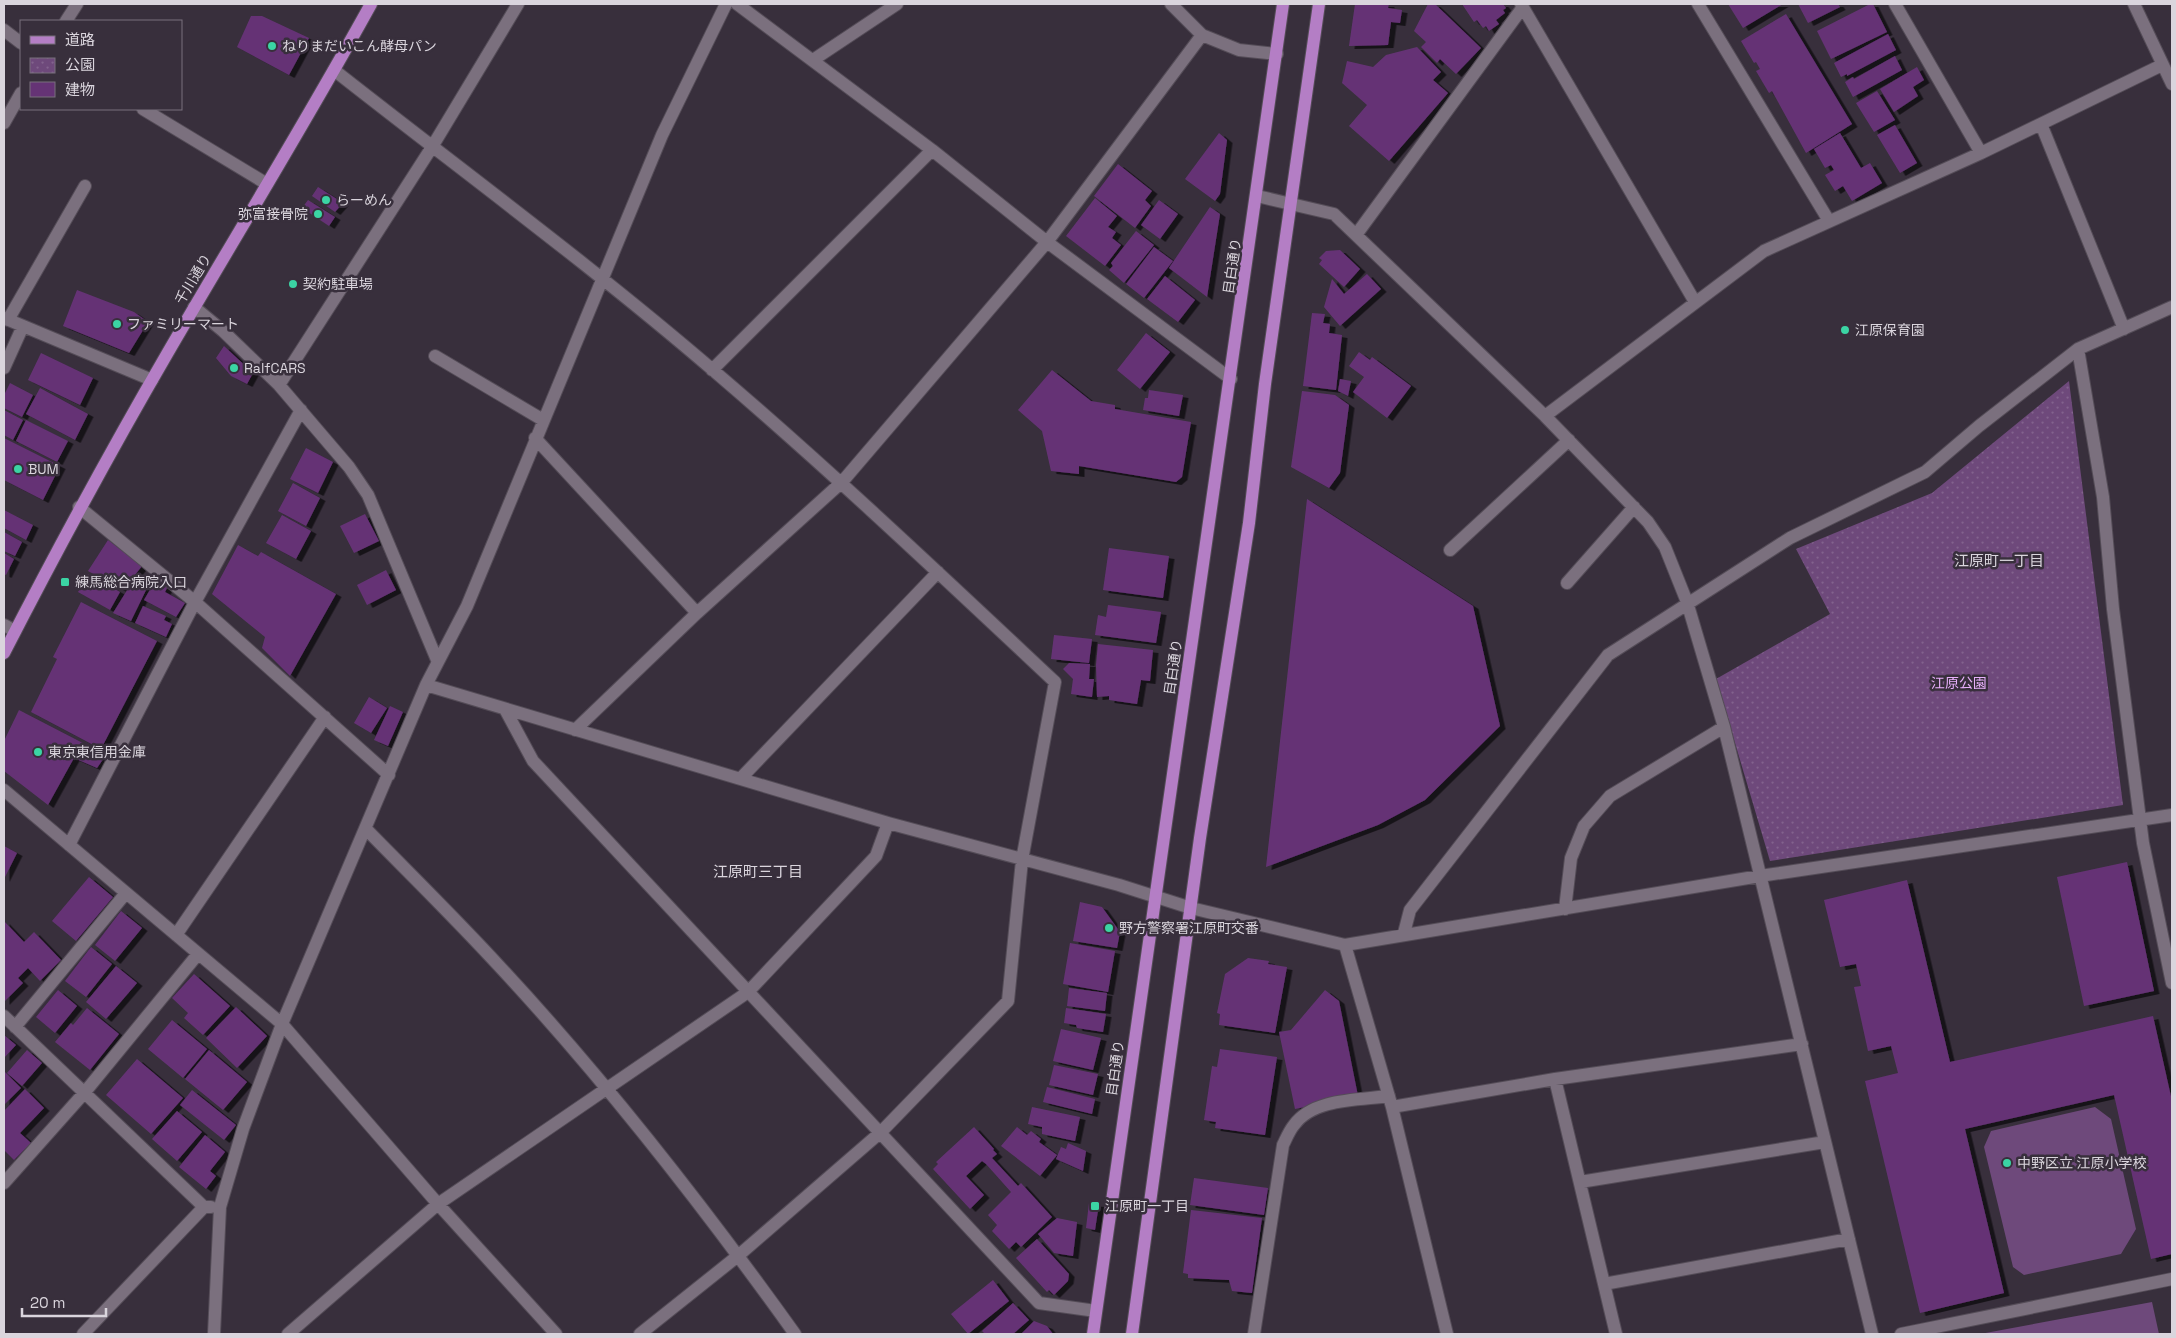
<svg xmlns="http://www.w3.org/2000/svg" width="2176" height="1338" font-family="'Space Grotesk','Noto Sans JP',sans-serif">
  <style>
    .green { fill: #6e497b }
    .park { fill: url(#park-dots) }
    .building { fill: #653375; filter: url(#shadow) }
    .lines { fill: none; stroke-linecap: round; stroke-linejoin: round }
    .minor-casing { stroke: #544c57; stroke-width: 14 }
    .major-casing { stroke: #544c57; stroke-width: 14 }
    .minor { stroke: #7b707e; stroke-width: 12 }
    .major { stroke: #b47ec5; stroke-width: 12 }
    .poi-dot { fill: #3bd4a4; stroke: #382f3c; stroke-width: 2 }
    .labels { text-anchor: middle; stroke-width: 5; stroke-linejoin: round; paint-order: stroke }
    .poi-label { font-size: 14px; fill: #dad5dd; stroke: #382f3c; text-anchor: start }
    .street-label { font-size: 14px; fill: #dad5dd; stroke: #382f3c }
    .park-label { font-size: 14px; fill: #e8b0fb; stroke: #382f3c }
    .neighbourhood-label { font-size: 15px; fill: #dad5dd; stroke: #382f3c }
  </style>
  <defs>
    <pattern id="park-dots" width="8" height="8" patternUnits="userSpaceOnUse" patternTransform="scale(1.25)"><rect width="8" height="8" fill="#6e497b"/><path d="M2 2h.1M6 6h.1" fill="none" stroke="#82628d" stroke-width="1.8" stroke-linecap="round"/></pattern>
    <filter id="shadow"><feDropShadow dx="5.5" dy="3" stdDeviation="0" flood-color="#0009"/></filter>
  </defs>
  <rect width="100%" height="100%" fill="#382f3c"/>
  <path class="green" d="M 2095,1107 L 2111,1119 L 2136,1229 L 2121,1254 L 2024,1275 L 2013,1267 L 1984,1147 L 1991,1131 Z
    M 2152,1302 L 2159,1334 L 1980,1334 Z"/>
  <path class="park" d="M 2069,381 L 2123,805 L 1770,861 L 1716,679 L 1830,614 L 1796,549 L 1932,493 Z"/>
  <path class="building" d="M 1355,4 L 1389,4 L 1388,8 L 1402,10 L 1400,23 L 1391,22 L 1388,45 L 1349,46 Z
    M 1428,4 L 1435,4 L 1481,48 L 1456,74 L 1440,59 L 1437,63 L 1421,47 L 1426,42 L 1414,31 Z
    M 1462,4 L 1503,4 L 1506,8 L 1503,10 L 1505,13 L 1496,20 L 1499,24 L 1489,31 L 1486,26 L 1483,28 L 1477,20 L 1474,22 Z
    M 1728,4 L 1783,4 L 1743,28 Z
    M 1798,4 L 1838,4 L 1840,7 L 1808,23 Z
    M 1870,4 L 1873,4 L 1887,32 L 1831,59 L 1817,31 Z
    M 1786,14 L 1852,124 L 1806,153 L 1772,91 L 1769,93 L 1756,71 L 1760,69 L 1756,62 L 1754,63 L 1741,41 Z
    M 251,16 L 262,16 L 309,38 L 289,75 L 237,47 Z
    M 1888,34 L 1896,50 L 1847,76 L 1847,74 L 1841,77 L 1834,63 Z
    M 1417,47 L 1441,72 L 1433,80 L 1448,93 L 1389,161 L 1349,126 L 1367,105 L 1342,83 L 1347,61 L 1373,67 L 1386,55 Z
    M 1895,56 L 1902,70 L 1853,97 L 1845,82 L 1853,77 L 1854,79 Z
    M 1917,67 L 1924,80 L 1913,87 L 1918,96 L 1894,112 L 1880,89 Z
    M 1877,91 L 1895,120 L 1874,132 L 1856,103 Z
    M 1895,125 L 1917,163 L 1900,173 L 1877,135 Z
    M 1219,133 L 1227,140 L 1220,194 L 1215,201 L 1185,179 Z
    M 1840,133 L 1861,168 L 1870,163 L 1882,183 L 1852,201 L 1843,186 L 1835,191 L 1825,175 L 1834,170 L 1831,165 L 1825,168 L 1814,149 Z
    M 1118,164 L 1152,191 L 1145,200 L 1151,206 L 1135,228 L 1094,196 Z
    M 318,187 L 343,203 L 335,212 L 312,196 Z
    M 1095,198 L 1117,216 L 1108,227 L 1116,232 L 1112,238 L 1121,245 L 1105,266 L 1066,236 Z
    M 308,200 L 335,217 L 329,226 L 302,208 Z
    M 1159,200 L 1178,214 L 1160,239 L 1141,225 Z
    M 1210,207 L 1220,214 L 1207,297 L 1169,268 Z
    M 1136,231 L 1154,245 L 1124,283 L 1109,270 L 1113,266 L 1111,263 Z
    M 1154,247 L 1173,261 L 1144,298 L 1126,284 Z
    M 1340,250 L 1360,269 L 1344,287 L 1319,264 L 1322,260 L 1319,258 L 1326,251 Z
    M 1367,274 L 1381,289 L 1340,326 L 1324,307 L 1332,279 L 1344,294 Z
    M 1165,276 L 1195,300 L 1178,322 L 1147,299 Z
    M 77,290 L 134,312 L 148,322 L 129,353 L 63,326 Z
    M 1312,313 L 1325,314 L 1323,323 L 1330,324 L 1329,333 L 1342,335 L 1336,390 L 1303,386 Z
    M 1146,333 L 1170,352 L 1140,389 L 1117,370 Z
    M 224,346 L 253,373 L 247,384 L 231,376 L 216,358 Z
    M 1359,352 L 1370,360 L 1372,357 L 1411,386 L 1387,418 L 1353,392 L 1364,377 L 1349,366 Z
    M 41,353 L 93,378 L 80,405 L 28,380 Z
    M 1052,370 L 1091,401 L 1115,405 L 1115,409 L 1191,422 L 1182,477 L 1176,482 L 1079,466 L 1079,474 L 1051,471 L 1042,431 L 1018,410 Z
    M 1340,379 L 1351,381 L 1348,396 L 1338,391 Z
    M 10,383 L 33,395 L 22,417 L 4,408 L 4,395 Z
    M 40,388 L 88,414 L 75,440 L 26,414 Z
    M 1149,390 L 1183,395 L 1179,416 L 1143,410 L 1145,398 L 1148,398 Z
    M 1302,391 L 1335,395 L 1349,405 L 1340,473 L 1329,488 L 1291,467 Z
    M 4,410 L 23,420 L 13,440 L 4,435 Z
    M 26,420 L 68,441 L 57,462 L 16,441 Z
    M 4,438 L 60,466 L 43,500 L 4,480 Z
    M 306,448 L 333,462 L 318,493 L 290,479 Z
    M 293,483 L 320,498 L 306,526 L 278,511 Z
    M 1307,499 L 1473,606 L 1500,726 L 1425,800 L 1378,825 L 1266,867 Z
    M 4,510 L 33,525 L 26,540 L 4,528 Z
    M 365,514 L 379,541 L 354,553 L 340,526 Z
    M 282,515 L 311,531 L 296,559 L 266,543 Z
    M 4,532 L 22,542 L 15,556 L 4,551 Z
    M 108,540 L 142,566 L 123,590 L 88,571 Z
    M 238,545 L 258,556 L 261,552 L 336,594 L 290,676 L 262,648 L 265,637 L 212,594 Z
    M 1109,548 L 1169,556 L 1163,598 L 1103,590 Z
    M 4,553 L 14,559 L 6,575 L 4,574 Z
    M 386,570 L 396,590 L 367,605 L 357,585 Z
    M 88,574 L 120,592 L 110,610 L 78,592 Z
    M 134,579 L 148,586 L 131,621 L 113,613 Z
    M 155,581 L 167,588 L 165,592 L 185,603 L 176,617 L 144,600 Z
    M 81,602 L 157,641 L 101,749 L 31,712 L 57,659 L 53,657 Z
    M 1108,605 L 1161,612 L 1156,643 L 1095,635 L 1098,615 L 1106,617 Z
    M 143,606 L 166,616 L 164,620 L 172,624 L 166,637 L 135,623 Z
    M 1054,635 L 1092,639 L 1089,663 L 1051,659 Z
    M 1098,644 L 1153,650 L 1150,681 L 1141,680 L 1137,704 L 1109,700 L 1109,696 L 1097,697 L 1096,665 Z
    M 1069,663 L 1090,664 L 1089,679 L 1094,679 L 1092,697 L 1071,694 L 1073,679 L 1063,669 Z
    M 369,697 L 387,708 L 371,733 L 354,723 Z
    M 390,706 L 403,712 L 388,746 L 374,740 Z
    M 19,710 L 106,755 L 97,768 L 74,758 L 48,805 L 4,771 L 4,741 Z
    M 4,846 L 17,853 L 4,879 Z
    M 2127,862 L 2154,991 L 2084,1006 L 2057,877 Z
    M 89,877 L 113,897 L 76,941 L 52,921 Z
    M 1907,880 L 1950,1062 L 2153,1016 L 2172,1101 L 2172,1254 L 2151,1259 L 2114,1095 L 1965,1129 L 2004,1293 L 1920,1313 L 1865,1081 L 1898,1073 L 1891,1046 L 1868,1051 L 1854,987 L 1861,986 L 1856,964 L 1840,967 L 1824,900 Z
    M 1080,902 L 1102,907 L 1120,932 L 1117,948 L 1073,941 Z
    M 121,911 L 142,928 L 115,961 L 95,945 Z
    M 4,921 L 24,942 L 34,932 L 61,960 L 40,981 L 28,968 L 18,978 L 23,983 L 4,1002 Z
    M 1070,943 L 1115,951 L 1108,992 L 1063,984 Z
    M 91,947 L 112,964 L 86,997 L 65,981 Z
    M 1248,958 L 1269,961 L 1268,964 L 1287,967 L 1275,1033 L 1219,1025 L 1220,1014 L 1217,1013 L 1225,974 Z
    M 116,966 L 137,983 L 106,1019 L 86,1002 Z
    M 194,974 L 230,1006 L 203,1035 L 184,1018 L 188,1013 L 172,998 Z
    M 1069,988 L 1107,993 L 1105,1011 L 1067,1006 Z
    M 58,990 L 77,1006 L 55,1033 L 36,1017 Z
    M 1325,990 L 1339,1001 L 1358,1096 L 1295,1109 L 1279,1032 L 1291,1030 Z
    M 236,1007 L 267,1036 L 237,1068 L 206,1038 Z
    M 87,1008 L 119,1034 L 90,1070 L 55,1042 L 71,1023 L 73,1025 Z
    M 1066,1008 L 1106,1014 L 1103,1032 L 1077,1028 L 1076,1025 L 1064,1023 Z
    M 172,1020 L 207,1049 L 183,1078 L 148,1049 Z
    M 1061,1029 L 1101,1038 L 1093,1070 L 1053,1061 Z
    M 4,1035 L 16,1045 L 4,1058 Z
    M 1220,1049 L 1277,1057 L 1265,1135 L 1215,1128 L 1216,1122 L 1204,1120 L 1212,1066 L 1217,1067 Z
    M 27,1050 L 42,1063 L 22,1086 L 7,1073 Z
    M 209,1050 L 247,1082 L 223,1110 L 185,1079 Z
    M 137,1059 L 183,1098 L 151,1134 L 106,1095 Z
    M 1054,1065 L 1098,1074 L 1093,1095 L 1049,1085 Z
    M 4,1071 L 21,1088 L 4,1105 Z
    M 1047,1087 L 1095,1099 L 1092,1114 L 1043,1102 Z
    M 25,1089 L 44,1108 L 20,1133 L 31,1143 L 14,1160 L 4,1150 L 4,1111 Z
    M 192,1090 L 236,1125 L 224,1140 L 180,1105 Z
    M 1032,1107 L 1080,1117 L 1075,1141 L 1042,1134 L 1042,1127 L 1028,1124 Z
    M 177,1111 L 202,1132 L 177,1161 L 152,1139 Z
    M 974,1127 L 994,1149 L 993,1150 L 997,1154 L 992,1158 L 1018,1186 L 1021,1183 L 1052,1217 L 1021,1247 L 1016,1242 L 1009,1249 L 992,1231 L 997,1225 L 988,1215 L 1011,1192 L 986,1164 L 982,1161 L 966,1176 L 984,1195 L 970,1209 L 933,1169 L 938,1164 L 936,1162 Z
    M 1017,1127 L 1027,1135 L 1031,1131 L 1041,1139 L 1039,1142 L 1057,1155 L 1040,1176 L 1001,1146 Z
    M 205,1135 L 225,1152 L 210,1171 L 216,1176 L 206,1189 L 179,1167 Z
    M 1068,1143 L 1086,1151 L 1083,1171 L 1056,1159 L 1061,1147 L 1066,1149 Z
    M 1194,1178 L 1268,1188 L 1264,1215 L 1190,1205 Z
    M 1089,1203 L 1099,1204 L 1095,1230 L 1086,1228 Z
    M 1191,1210 L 1262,1218 L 1252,1293 L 1232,1291 L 1229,1280 L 1188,1278 L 1188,1274 L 1183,1273 Z
    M 1057,1218 L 1077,1222 L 1073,1256 L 1054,1253 L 1038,1234 Z
    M 1037,1239 L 1069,1274 L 1068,1281 L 1054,1295 L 1049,1290 L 1047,1292 L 1016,1258 Z
    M 993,1280 L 1009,1301 L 968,1334 L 951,1314 Z
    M 1013,1303 L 1029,1320 L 1013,1334 L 985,1334 L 982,1331 Z
    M 1034,1321 L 1047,1326 L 1053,1334 L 1021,1334 Z"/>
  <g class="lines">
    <g class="minor-casing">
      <path id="minor" d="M 737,4 L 932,150 L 1047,242 L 1231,379
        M 1171,4 L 1202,35 L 1239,50 L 1277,54
        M 1521,4 L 1695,302
        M 1698,4 L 1829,221
        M 1895,4 L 1981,153
        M 2134,4 L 2172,84
        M 66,21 L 77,4
        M 4,30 L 21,43
        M 813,60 L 897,4
        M 334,70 C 461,170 592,266 714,371 C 831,471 943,577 1055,682 L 1022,860 L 1008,1001 L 881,1132 L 739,1255 L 640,1334
        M 143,109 L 267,184
        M 4,123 L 21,93
        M 2041,124 L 2124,329
        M 1257,196 L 1334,214 L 1545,416 L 1648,522 L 1665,547 L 1687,602 L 1724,727 L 1872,1334
        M 1356,235 L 1523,7
        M 194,307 L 223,331 L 279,385 L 349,467 L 368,495 L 437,660
        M 4,318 L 152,380
        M 8,320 L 85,186
        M 2078,349 L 2103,497 L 2113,609 L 2143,843 L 2172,983
        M 435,356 L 543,420
        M 4,368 L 23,326
        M 712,370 L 932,150
        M 279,385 L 432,147 L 518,4
        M 1545,416 L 1764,251 L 1981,153 L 2162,65
        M 535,438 L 697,613
        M 79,507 L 195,602 L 389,775
        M 1450,550 L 1569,440
        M 1567,583 L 1634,507
        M 4,625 L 15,631
        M 426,685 L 888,823 L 1119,885 L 1191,908 L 1345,945 L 1760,876 L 2172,815
        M 506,711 L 533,761 L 1039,1303 L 1096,1311
        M 575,730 L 697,613 L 842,482 L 1047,242 L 1202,35
        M 741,778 L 938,572
        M 4,790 L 282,1024 L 438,1204 L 556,1334
        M 366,829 C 411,875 457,920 500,967 C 607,1082 704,1207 795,1334
        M 69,845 L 195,602 L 301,410
        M 1565,909 L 1571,858 L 1584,826 L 1610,796 L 1724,727
        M 1404,933 L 1410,910 L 1608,655 L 1790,538 L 1925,472 L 1979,426 L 2078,349 L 2172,307
        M 176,935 L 325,717
        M 1345,945 L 1392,1107 L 1447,1334
        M 4,1016 L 204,1207
        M 15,1027 L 126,893
        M 1555,1079 L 1616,1334
        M 1392,1107 L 1555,1079 L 1802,1044
        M 1580,1182 L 1825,1142
        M 4,1183 L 85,1092 L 198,954
        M 1604,1284 L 1849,1239
        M 83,1334 L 204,1207 L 211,1207
        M 214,1334 L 220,1207 L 243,1129 L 282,1024 L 426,685 L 467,606 L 662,135 L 726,4
        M 288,1334 L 438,1204 L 748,992 L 876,856 L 888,823
        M 1254,1334 L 1283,1145 C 1286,1139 1289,1131 1294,1125 C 1313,1098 1360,1100 1389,1096
        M 1901,1334 L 2172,1279"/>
    </g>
    <g class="major-casing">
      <path id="major" d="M 4,653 C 56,552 110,452 167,354 C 235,237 306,122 371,4
        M 1093,1334 L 1283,4
        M 1132,1334 L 1200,838 L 1249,523 L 1265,384 L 1319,4"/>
    </g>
    <use href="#minor" class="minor"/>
    <use href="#major" class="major"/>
  </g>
  <g class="poi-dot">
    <circle cx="272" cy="46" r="5"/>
    <circle cx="326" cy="200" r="5"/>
    <circle cx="318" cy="214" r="5"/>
    <circle cx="293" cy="284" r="5"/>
    <circle cx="117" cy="324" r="5"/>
    <circle cx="1845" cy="330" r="5"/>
    <circle cx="234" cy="368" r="5"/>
    <circle cx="18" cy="469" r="5"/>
    <rect x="60" y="577" width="10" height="10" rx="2.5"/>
    <circle cx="38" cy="752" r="5"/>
    <circle cx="1109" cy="928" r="5"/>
    <circle cx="2007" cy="1163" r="5"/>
    <rect x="1090" y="1201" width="10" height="10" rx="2.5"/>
  </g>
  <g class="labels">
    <g class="poi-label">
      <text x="282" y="51">ねりまだいこん酵母パン</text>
      <text x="336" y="205">らーめん</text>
      <text x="308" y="219" text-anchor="end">弥富接骨院</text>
      <text x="303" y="289">契約駐車場</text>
      <text x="127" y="329">ファミリーマート</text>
      <text x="1855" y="335">江原保育園</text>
      <text x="244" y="373">RalfCARS</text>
      <text x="28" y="474">BUM</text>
      <text x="75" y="587">練馬総合病院入口</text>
      <text x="48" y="757">東京東信用金庫</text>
      <text x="1119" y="933">野方警察署江原町交番</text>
      <text x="2017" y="1168">中野区立 江原小学校</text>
      <text x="1105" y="1211">江原町一丁目</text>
    </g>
    <g class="street-label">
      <text transform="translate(1232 266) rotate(-82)" y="5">目白通り</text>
      <text transform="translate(193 279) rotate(-59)" y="5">千川通り</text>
      <text transform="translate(1173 667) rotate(-82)" y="5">目白通り</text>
      <text transform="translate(1115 1068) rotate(-82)" y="5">目白通り</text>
    </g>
    <g class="park-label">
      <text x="1959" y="688">江原公園</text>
    </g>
    <g class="neighbourhood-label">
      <text x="1999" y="566">江原町一丁目</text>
      <text x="758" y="877">江原町三丁目</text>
    </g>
  </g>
  <rect width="2176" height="1338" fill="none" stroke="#dad5dd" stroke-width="10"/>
  <rect x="20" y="20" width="162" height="90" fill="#382f3c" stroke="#79717c"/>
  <rect x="30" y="36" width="25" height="8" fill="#b47ec5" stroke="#79717c"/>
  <text x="65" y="45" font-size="15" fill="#dad5dd">道路</text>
  <rect x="30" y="58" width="25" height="15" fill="url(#park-dots)" stroke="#79717c"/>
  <text x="65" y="70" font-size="15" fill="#dad5dd">公園</text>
  <rect x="30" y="82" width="25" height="15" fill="#653375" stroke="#79717c"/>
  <text x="65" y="95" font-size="15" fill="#dad5dd">建物</text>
  <path d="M22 1308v8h84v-8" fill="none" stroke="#dad5dd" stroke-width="2.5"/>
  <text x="30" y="1308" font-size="15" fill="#dad5dd" stroke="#382f3c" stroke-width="4" paint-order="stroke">20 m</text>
</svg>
